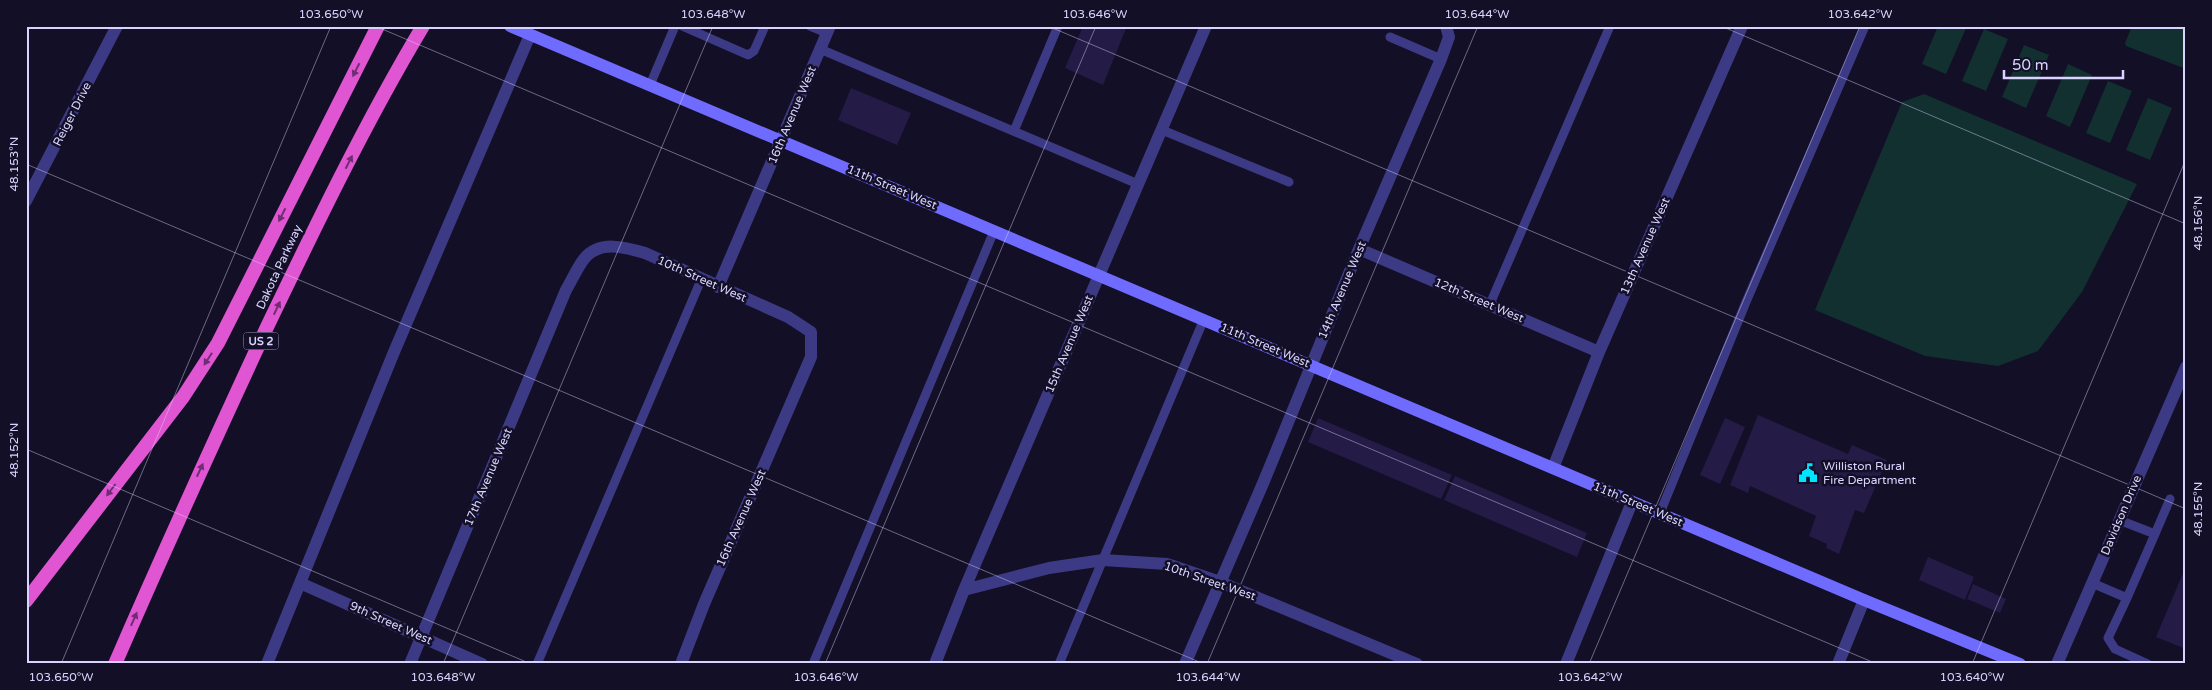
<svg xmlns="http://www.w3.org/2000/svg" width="2212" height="690" font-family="'Varela Round',sans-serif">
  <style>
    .green { fill: #12302f }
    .building { fill: #241b47 }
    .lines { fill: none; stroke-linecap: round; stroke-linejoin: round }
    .service { stroke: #3d3a85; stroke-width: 9 }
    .minor { stroke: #3d3a85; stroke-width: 12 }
    .secondary { stroke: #6f6bff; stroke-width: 12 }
    .trunk { stroke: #e055d1; stroke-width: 14 }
    .oneway { fill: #6f2e73 }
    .ticks { fill: none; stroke: #d9d4ff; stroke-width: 1; stroke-opacity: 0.45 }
    .labels { text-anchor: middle; stroke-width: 5; stroke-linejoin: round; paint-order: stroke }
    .shield { fill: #130f26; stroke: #9e99be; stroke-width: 1 }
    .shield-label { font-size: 11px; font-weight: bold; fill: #d9d4ff }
    .street-label { font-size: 12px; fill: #d9d4ff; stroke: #130f26 }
    .poi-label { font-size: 12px; fill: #d9d4ff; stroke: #130f26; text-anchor: start }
    .neatline { fill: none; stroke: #d9d4ff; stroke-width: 2 }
    .ticks-label { font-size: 12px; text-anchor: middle; fill: #d9d4ff }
  </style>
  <rect width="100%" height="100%" fill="#130f26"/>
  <path class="green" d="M 1938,26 L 1967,26 L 1946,74 L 1922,64 Z
    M 2132,26 L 2186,26 L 2186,69 L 2126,46 L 2125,43 Z
    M 1984,29 L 2008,39 L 1986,91 L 1962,81 Z
    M 2024,45 L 2049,55 L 2026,108 L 2002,97 Z
    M 2068,64 L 2092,75 L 2070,127 L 2046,116 Z
    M 2108,81 L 2132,91 L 2110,143 L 2086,133 Z
    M 1924,94 L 2137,184 L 2082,292 L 2038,351 L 1998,366 L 1925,356 L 1815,310 L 1902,102 Z
    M 2148,98 L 2172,108 L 2150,160 L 2126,150 Z"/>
  <path class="building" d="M 1083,26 L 1127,26 L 1103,85 L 1065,68 Z
    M 851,88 L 911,113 L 897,145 L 838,120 Z
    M 1758,415 L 1848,454 L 1852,445 L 1887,460 L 1864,513 L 1855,510 L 1839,554 L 1826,548 L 1827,544 L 1809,536 L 1816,516 L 1750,486 L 1748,493 L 1730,485 Z
    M 1318,418 L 1452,475 L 1441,499 L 1308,442 Z
    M 1725,418 L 1745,427 L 1720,484 L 1700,475 Z
    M 1455,476 L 1587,533 L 1577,557 L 1444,500 Z
    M 1928,557 L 1974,577 L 1965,600 L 1919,580 Z
    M 2186,566 L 2186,649 L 2156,637 Z
    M 1973,584 L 2006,599 L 2000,613 L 1967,599 Z"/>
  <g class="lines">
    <path class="service" d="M 682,26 L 748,55 L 754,51 L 765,26
      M 810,26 L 827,33
      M 1390,37 L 1441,59
      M 820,49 L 1138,184
      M 650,85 L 675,26
      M 1162,130 L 1289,182
      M 1014,131 L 1058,26
      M 1490,304 L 1610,26
      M 1660,513 L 1746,302 L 1865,26
      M 2155,534 L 2170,499
      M 2092,583 L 2127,598 L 2155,534 L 2119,520
      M 2127,598 L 2108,638 L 2115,649 L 2148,664
      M 537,664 L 701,280
      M 813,664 L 994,231
      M 1059,664 L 1204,319"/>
    <path class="minor" d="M 26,201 L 117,26
      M 1359,249 L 1599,352
      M 718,287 L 830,26
      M 1553,468 L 1599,352 L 1742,26
      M 300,583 L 482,664
      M 964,590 L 1049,568 L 1103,560 L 1167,564 L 1220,582 L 1417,664
      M 267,664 L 394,352 L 530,35
      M 410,664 L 566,290 C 572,280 577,268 584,259 C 599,240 625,247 645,253 L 788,317 L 811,332 L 811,357 L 704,604 L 681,664
      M 935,664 L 964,590 L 1206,26
      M 1185,664 L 1264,481 L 1359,249 L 1441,59 L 1449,37 L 1446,26
      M 1566,664 L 1632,502
      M 1838,664 L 1864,600
      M 2057,664 L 2186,367"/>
    <path class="secondary" d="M 510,26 L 1864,600 L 2020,664"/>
    <path class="trunk" d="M 26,601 L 183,397 L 218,343 L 378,26
      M 115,664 C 164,551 215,439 267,327 C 316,225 365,123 423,26"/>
  </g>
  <defs><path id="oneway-solid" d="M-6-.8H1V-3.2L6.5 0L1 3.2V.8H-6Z" transform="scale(1.25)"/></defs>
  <g class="oneway">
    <use href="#oneway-solid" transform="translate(356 70) rotate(117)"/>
    <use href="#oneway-solid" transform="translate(349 162) rotate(-63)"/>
    <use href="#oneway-solid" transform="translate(282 215) rotate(117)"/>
    <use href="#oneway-solid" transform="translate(277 308) rotate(-65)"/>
    <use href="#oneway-solid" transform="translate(208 359) rotate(123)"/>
    <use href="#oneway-solid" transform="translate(200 470) rotate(-65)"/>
    <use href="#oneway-solid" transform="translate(111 490) rotate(127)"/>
    <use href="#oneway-solid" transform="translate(134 619) rotate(-66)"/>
  </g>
  <path class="ticks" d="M 375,26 L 1877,664M 1048,26 L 2186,509M 1721,26 L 2186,224M 26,164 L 1204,664M 26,449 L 531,664M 61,664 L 331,26M 443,664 L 713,26M 825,664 L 1096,26M 1207,664 L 1478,26M 1589,664 L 1860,26M 1972,664 L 2186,159"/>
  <defs>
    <g id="civic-bare" transform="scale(1.5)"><path d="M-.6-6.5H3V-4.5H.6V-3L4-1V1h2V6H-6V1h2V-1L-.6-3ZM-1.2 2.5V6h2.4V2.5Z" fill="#00e5ff" stroke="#130f26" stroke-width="2.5" paint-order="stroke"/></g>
  </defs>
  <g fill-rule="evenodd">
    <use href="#civic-bare" x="1808" y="473"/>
  </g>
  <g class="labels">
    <rect class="shield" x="243.5" y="332.5" width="35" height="17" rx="4"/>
    <g class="shield-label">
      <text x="261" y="345">US 2</text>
    </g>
    <g class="street-label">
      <text transform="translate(72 114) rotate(-63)" y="4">Reiger Drive</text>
      <text transform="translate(792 115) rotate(-67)" y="4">16th Avenue West</text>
      <text transform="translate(892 187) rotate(23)" y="4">11th Street West</text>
      <text transform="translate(1645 246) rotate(-66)" y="4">13th Avenue West</text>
      <text transform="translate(279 267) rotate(-65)" y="4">Dakota Parkway</text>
      <text transform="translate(702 279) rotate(24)" y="4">10th Street West</text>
      <text transform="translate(1342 290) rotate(-67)" y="4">14th Avenue West</text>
      <text transform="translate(1479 300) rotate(23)" y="4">12th Street West</text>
      <text transform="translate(1069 344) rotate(-67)" y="4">15th Avenue West</text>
      <text transform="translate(1265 345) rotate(23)" y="4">11th Street West</text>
      <text transform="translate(488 477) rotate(-67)" y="4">17th Avenue West</text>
      <text transform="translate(1638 504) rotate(23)" y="4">11th Street West</text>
      <text transform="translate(2121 515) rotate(-67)" y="4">Davidson Drive</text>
      <text transform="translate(741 518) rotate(-66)" y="4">16th Avenue West</text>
      <text transform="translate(1210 581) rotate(19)" y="4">10th Street West</text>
      <text transform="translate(391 623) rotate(24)" y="4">9th Street West</text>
    </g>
    <g class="poi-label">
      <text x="1823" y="470">Williston Rural<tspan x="1823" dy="14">Fire Department</tspan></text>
    </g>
  </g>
  <rect width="2212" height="690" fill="none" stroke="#130f26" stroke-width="55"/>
  <path d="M2004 70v8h119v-8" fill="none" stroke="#d9d4ff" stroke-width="2.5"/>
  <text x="2012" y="70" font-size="15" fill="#d9d4ff" stroke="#130f26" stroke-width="4" paint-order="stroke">50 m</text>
  <rect x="28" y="28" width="2156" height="634" class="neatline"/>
  <g class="ticks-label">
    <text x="331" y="18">103.650°W</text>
    <text x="713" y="18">103.648°W</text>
    <text x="1095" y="18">103.646°W</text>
    <text x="1477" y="18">103.644°W</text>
    <text x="1860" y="18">103.642°W</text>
    <text transform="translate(14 164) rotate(-90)" y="4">48.153°N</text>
    <text transform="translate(2198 223) rotate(-90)" y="4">48.156°N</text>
    <text transform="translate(14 450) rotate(-90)" y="4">48.152°N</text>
    <text transform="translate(2198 509) rotate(-90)" y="4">48.155°N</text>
    <text x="61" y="681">103.650°W</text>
    <text x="443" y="681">103.648°W</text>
    <text x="826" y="681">103.646°W</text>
    <text x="1208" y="681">103.644°W</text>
    <text x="1590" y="681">103.642°W</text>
    <text x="1972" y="681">103.640°W</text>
  </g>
</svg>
